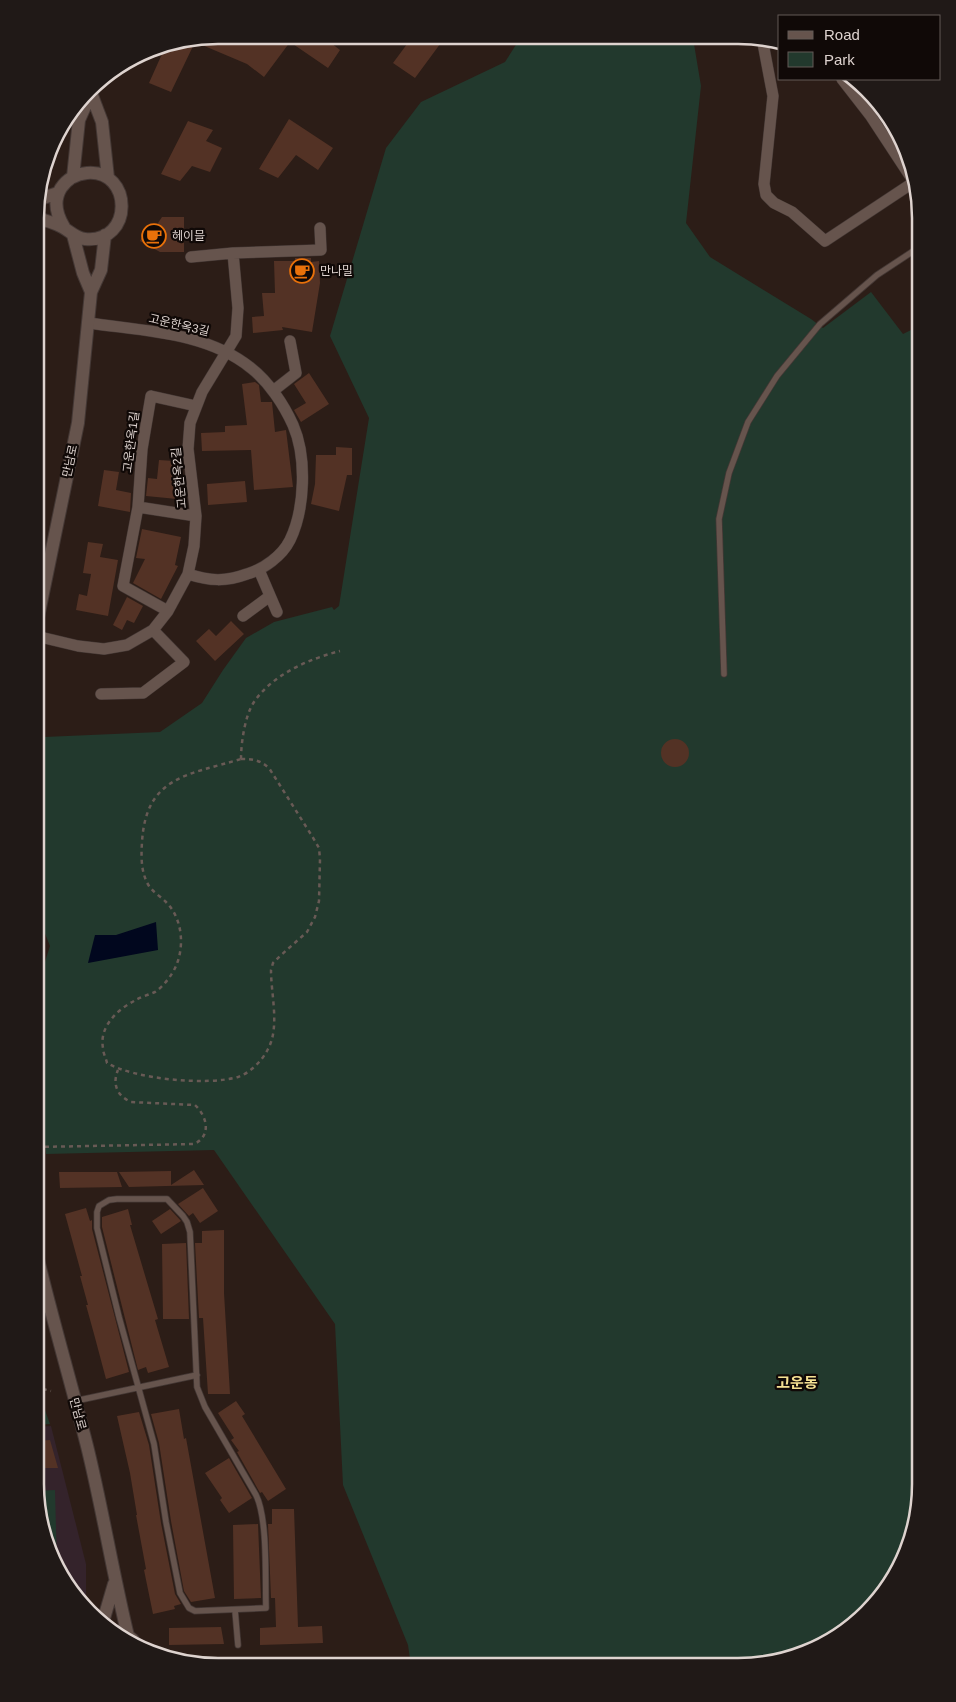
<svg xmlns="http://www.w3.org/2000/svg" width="956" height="1702" font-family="Helvetica,'Noto Sans KR',sans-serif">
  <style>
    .education { fill: #34232b }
    .green { fill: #22392d }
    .water { fill: #01071e }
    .building { fill: #533225 }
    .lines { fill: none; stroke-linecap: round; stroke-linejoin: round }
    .lane-casing { stroke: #443835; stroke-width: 7 }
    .street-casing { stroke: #443835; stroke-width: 12 }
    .secondary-casing { stroke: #443835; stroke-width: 14 }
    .path { stroke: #685a55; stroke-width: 2.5; stroke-dasharray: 4 4; stroke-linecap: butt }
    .lane { stroke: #66544d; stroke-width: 5.5 }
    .street { stroke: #66544d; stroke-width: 11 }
    .secondary { stroke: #66544d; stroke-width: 12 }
    .labels { text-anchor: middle; stroke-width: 4.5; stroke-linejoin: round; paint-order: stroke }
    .poi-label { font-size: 12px; fill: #ded3cf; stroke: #100907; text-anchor: start }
    .street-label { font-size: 12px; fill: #ded3cf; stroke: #100907 }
    .quarter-label { font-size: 15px; font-weight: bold; fill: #f4e092; stroke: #100907 }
    .rim { fill: none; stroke: #ded3cf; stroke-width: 2.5 }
  </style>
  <rect width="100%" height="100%" fill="#2c1d17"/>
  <path class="education" d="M 51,1426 L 86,1564 L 86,1609 L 73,1595 L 45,1543 L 35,1485 L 35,1427 Z"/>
  <path class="green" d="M 521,37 L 693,38 L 701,86 L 686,223 L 710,257 L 811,319 L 823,328 L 871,292 L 903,334 L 921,325 L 921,1497 L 907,1554 L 883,1596 L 849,1629 L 797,1657 L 739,1667 L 411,1666 L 408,1645 L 343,1485 L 335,1324 L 214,1150 L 46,1154 L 36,1052 L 36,990 L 50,946 L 36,911 L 36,817 L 40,754 L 43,754 L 44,737 L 160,732 L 202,703 L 223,670 L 246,638 L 274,622 L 332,607 L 334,610 L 339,606 L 369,418 L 330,336 L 386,148 L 421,102 L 505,62 Z
    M 35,1398 L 42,1402 L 50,1424 L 35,1425 Z
    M 55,1490 L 57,1566 L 45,1543 L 36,1491 Z"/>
  <path class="water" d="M 156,922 L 158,950 L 88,963 L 95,935 L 116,935 Z"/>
  <path class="building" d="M 217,35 L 242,35 L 259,42 L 263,35 L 322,36 L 340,50 L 328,68 L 290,42 L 264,77 L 247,64 L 195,42 L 171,92 L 149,83 L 166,45 Z
    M 413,36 L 446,36 L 415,78 L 393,63 Z
    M 289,119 L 333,148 L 318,170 L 296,155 L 278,178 L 259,169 Z
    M 188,121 L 213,130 L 206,141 L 222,148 L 210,172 L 192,166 L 180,181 L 161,174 Z
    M 162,217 L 184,217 L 184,252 L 160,252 L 140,241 L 150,223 L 156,226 Z
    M 295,258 L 311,258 L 311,262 L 319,261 L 320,283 L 312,332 L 282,327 L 283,330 L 253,333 L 252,317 L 264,316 L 262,293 L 275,293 L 274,261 L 295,261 Z
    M 309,373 L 329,404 L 301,422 L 294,410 L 306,403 L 294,384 Z
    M 255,382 L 259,385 L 261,402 L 272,402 L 275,432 L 286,430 L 293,487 L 254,490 L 251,450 L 202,451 L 201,433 L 225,432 L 225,426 L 247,425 L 242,384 Z
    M 336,447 L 352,448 L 352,475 L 347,475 L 339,511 L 311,504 L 315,484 L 316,455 L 336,455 Z
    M 159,460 L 174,461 L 172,480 L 179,481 L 177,499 L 146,496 L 148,478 L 157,479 Z
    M 104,470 L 119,472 L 116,490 L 131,493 L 130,512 L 98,506 Z
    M 245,481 L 247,502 L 208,505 L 207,484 Z
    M 142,529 L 181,537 L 175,565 L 178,566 L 161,599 L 133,583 L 145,559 L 136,558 Z
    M 88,542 L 103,544 L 100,557 L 118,560 L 108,616 L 76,610 L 79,594 L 87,596 L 91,574 L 83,573 Z
    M 127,597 L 143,606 L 134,623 L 127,620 L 122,630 L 113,625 Z
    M 231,621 L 244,634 L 215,661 L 196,641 L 209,629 L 216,636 Z
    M661 753a14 14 0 1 1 28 0a14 14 0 1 1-28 0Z
    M 194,1170 L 204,1185 L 129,1187 L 119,1172 L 171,1171 L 171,1185 Z
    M 59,1172 L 117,1172 L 122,1187 L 60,1188 Z
    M 203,1188 L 218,1211 L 200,1223 L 193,1213 L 189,1216 L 178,1204 Z
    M 86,1208 L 90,1221 L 92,1220 L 92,1229 L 129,1372 L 106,1379 L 94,1334 L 86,1305 L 88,1305 L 80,1276 L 82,1276 L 65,1214 Z
    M 128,1209 L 132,1225 L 130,1225 L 158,1319 L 155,1320 L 169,1367 L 148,1373 L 146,1367 L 138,1370 L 102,1227 L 102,1217 Z
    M 170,1209 L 181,1221 L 161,1234 L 152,1221 Z
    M 224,1230 L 224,1293 L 230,1394 L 208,1394 L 203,1318 L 199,1318 L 195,1243 L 202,1243 L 202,1231 Z
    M 186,1243 L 189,1319 L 163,1319 L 162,1244 Z
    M 236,1401 L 245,1414 L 242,1416 L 286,1489 L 268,1501 L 262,1492 L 260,1493 L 237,1452 L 239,1451 L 231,1440 L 234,1438 L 218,1413 Z
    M 179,1409 L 184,1439 L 186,1438 L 215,1598 L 191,1602 L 184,1591 L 171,1521 L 159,1443 L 151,1414 Z
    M 139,1412 L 149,1445 L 161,1523 L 175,1594 L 181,1604 L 174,1606 L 175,1609 L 153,1614 L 144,1570 L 146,1569 L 136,1515 L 137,1515 L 130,1473 L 117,1416 Z
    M 50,1440 L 58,1468 L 35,1468 L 35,1441 Z
    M 229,1458 L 252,1498 L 229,1513 L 220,1500 L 222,1498 L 205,1473 Z
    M 272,1509 L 294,1509 L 298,1627 L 322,1626 L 323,1643 L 260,1645 L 260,1628 L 276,1627 L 275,1598 L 271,1598 L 268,1524 L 272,1524 Z
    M 258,1524 L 261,1598 L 234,1599 L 233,1525 Z
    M 221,1627 L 224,1644 L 169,1645 L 169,1628 Z"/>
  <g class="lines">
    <g class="lane-casing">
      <path id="lane" d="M 724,674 L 719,519 L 729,473 L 748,422 L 777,376 L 820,324 L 877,275 L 921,246
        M 117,1199 L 167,1199 L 183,1216 L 187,1222 L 190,1232 L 197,1387 L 205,1407 L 256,1495 C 268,1519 265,1579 266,1608 L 195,1611 L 189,1608 L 180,1593 L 166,1522 L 154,1444 L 119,1317 L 97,1228 L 97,1212 L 99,1206 L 109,1200 Z
        M 35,1312 L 49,1309
        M 75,1401 L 197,1375
        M 235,1610 L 238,1645"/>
    </g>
    <g class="street-casing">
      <path id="street" d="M 762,38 L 773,96 L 764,184 L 766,195 L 774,203 L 792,212 L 825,241 L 914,182 L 870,115 L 842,79
        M 191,257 L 233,253
        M 89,323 C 143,331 207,332 251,368 C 269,382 284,405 293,425 C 307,457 305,509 290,540 C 282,556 264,569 247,574 C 225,582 210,581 188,574
        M 273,391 L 296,373 L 290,341
        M 138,507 L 196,516
        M 259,570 L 277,612
        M 168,611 L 123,586 L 138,507 L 142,449 L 151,396 L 196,406
        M 243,616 L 270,596
        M 36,636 L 78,646 L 104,649 L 127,645 L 153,630 L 168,611 L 188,574 L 194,546 L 196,516 L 188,449 L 190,423 L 202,392 L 236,336 L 238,308 L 233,253 L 321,250 L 320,228
        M 101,694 L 143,693 L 184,662 L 153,630"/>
    </g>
    <g class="secondary-casing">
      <path id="secondary" d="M 91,89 L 91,93 L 102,122 L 108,178
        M 73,177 L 79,120 L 91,93
        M 37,200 L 58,193
        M 36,218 C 45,220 54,223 62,227 C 70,231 75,238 85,239 C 134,244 133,169 87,173 C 77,174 67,179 61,188 C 53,201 56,214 64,227
        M 73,235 L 83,273 L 91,292
        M 36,627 L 78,423 L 91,292 L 101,270 L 105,235
        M 36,955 L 37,943 L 36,933
        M 35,1247 C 51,1315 71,1382 88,1450 C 103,1512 113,1574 128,1636
        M 102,1625 L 114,1584
        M 114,1632 L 128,1636 L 133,1640"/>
    </g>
    <path class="path" d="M 241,759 C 253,759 260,760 269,768 L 312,836 L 319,848 L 320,859 L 319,901 L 315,917 L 307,932 L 280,956 L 273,963 L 271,970 C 271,995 280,1027 268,1049 C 262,1061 250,1073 238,1077 C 207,1086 134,1079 107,1063 C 106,1058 103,1053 103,1048 C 99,1027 117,1010 134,1001 C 140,997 148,995 155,992 C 163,987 172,975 176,966 C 185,945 182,918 166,902 C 161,897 153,892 149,886 C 141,873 141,858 142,842 C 146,776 188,775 241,759 Z
      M 241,759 C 241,743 245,715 254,702 C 273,674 309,659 340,651
      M 37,1147 L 194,1144 C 212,1136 207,1116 195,1105 L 131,1102 C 117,1096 112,1084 118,1070
      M 35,1387 L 51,1391"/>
    <use href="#lane" class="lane"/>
    <use href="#street" class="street"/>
    <use href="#secondary" class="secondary"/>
  </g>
  <defs>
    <g id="cafe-ring" transform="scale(1.25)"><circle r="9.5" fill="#100907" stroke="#e8710a" stroke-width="1.5"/><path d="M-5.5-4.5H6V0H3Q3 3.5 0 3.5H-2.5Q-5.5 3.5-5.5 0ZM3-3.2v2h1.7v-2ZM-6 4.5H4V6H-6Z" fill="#e8710a"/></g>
  </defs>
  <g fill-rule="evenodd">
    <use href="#cafe-ring" x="154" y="236"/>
    <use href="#cafe-ring" x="302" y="271"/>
  </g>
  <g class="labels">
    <g class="poi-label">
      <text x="172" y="240">헤이믈</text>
      <text x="320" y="275">만나밀</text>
    </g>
    <g class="street-label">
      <text transform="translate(179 325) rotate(13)" y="4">고운한옥3길</text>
      <text transform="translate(131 442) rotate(-83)" y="4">고운한옥1길</text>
      <text transform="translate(70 461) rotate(-78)" y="4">만남로</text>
      <text transform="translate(179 478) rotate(-96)" y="4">고운한옥2길</text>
      <text transform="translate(78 1414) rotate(75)" y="4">만남로</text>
    </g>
    <g class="quarter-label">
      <text x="797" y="1388">고운동</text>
    </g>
  </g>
  <path d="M0 0H956V1702H0ZM218 44H738A174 174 0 0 1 912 218V1484A174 174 0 0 1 738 1658H218A174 174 0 0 1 44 1484V218A174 174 0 0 1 218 44Z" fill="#201917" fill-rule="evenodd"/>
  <path class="rim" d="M218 44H738A174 174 0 0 1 912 218V1484A174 174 0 0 1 738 1658H218A174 174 0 0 1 44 1484V218A174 174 0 0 1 218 44Z"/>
  <rect x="778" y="15" width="162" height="65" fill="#100907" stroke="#625a57"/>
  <rect x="788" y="31" width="25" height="8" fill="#66544d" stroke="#625a57"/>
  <text x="824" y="40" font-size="15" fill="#ded3cf">Road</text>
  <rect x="788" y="52" width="25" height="15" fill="#22392d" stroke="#625a57"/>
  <text x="824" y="65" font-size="15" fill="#ded3cf">Park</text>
</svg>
